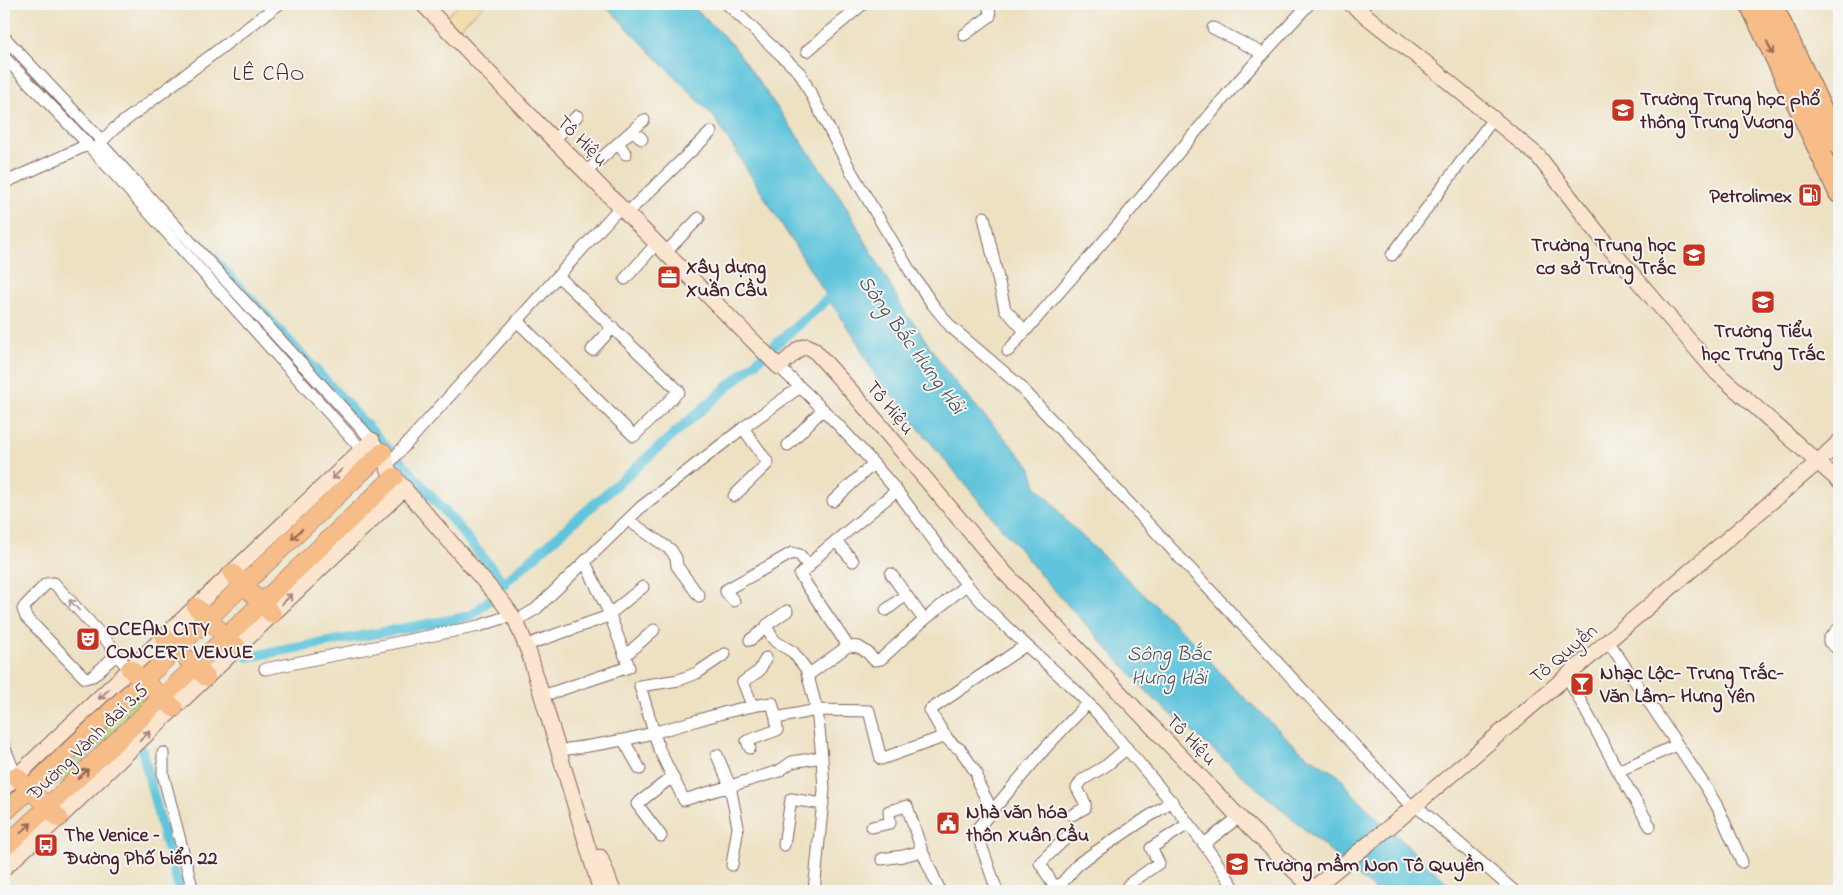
<svg xmlns="http://www.w3.org/2000/svg" width="1843" height="895" font-family="'Indie Flower',sans-serif">
  <style>
    .green { fill: #aec76c; stroke: #7c734c }
    .sand { fill: #eeda9e; stroke: #9c7c64 }
    .water { fill: #5fc4dc; stroke: #547284 }
    .lines { fill: none; stroke-linecap: round; stroke-linejoin: round }
    .canal { stroke: #5fc4dc; stroke-width: 10 }
    .street-casing { stroke: #836360; stroke-width: 13 }
    .secondary-casing { stroke: #836360; stroke-width: 17 }
    .primary-casing { stroke: #836360; stroke-width: 19 }
    .highway-casing { stroke: #836360; stroke-width: 22 }
    .street { stroke: #fff; stroke-width: 11 }
    .secondary { stroke: #fce5cf; stroke-width: 15 }
    .primary { stroke: #f7bd88; stroke-width: 18 }
    .highway { stroke: #f7bd88; stroke-width: 20 }
    .oneway { stroke: #986655 }
    .oneway2 { stroke: #a3827d }
    .oneway3 { stroke: #ae9aa0 }
    .labels { text-anchor: middle; stroke-width: 4; stroke-linejoin: round; paint-order: stroke }
    .poi-label { font-size: 20px; font-weight: bold; fill: #4a1f2b; stroke: #f6f6f2; text-anchor: start }
    .street-label { font-size: 20px; fill: #4a1f2b; stroke: #f6f6f2 }
    .water-label { font-size: 21px; font-style: italic; fill: #505160; stroke: #f6f6f2 }
    .quarter-label { font-size: 22px; letter-spacing: 1px; fill: #4a1f2b; stroke: #f6f6f2 }
  </style>
  <rect width="100%" height="100%" fill="#f6f6f2"/>
  <filter id="ink" filterUnits="userSpaceOnUse"><feTurbulence type="fractalNoise" baseFrequency=".02" numOctaves="2"/><feDisplacementMap in="SourceGraphic" scale="10" xChannelSelector="R" yChannelSelector="G"/><feConvolveMatrix kernelMatrix="1 2 1 2 8 2 1 2 1" color-interpolation-filters="sRGB"/></filter>
  <filter id="wash" filterUnits="userSpaceOnUse"><feTurbulence type="fractalNoise" baseFrequency=".0096" numOctaves="4" result="noise"/><feDisplacementMap in="SourceGraphic" scale="20" xChannelSelector="R" yChannelSelector="G"/><feGaussianBlur stdDeviation="1.12" result="paint"/><feColorMatrix in="noise" values="0 0 0 0 0 0 0 0 0 0 0 0 0 0 0 0 0 1.4 0 .05"/><feComposite in="paint" operator="in"/></filter>
  <g filter="url(#wash)">
    <rect width="100%" height="100%" fill="#ede1c2"/>
    <path class="green" d="M 140,695 L 146,698 L 147,702 L 59,785 L 53,786 L 50,781 L 52,779 Z"/>
    <path class="sand" d="M 460,4 L 485,4 L 457,30 L 445,18 Z"/>
    <path class="water" d="M 604,4 L 690,4 L 733,45 L 841,198 L 906,314 L 916,326 L 944,368 L 964,393 L 1030,466 L 1036,486 L 1049,499 L 1066,521 L 1193,641 L 1231,685 L 1302,752 L 1339,776 L 1355,796 L 1376,818 L 1398,837 L 1456,891 L 1376,891 L 1154,699 L 1044,579 L 876,377 L 853,334 L 842,320 L 714,117 Z"/>
    <g class="lines">
      <path class="canal" d="M 198,242 L 390,451
        M 400,461 L 455,523 L 505,585
        M 510,578 L 838,290
        M 247,657 L 466,617 L 472,615 L 492,598
        M 142,749 L 163,833 L 180,891"/>
    </g>
  </g>
  <g filter="url(#ink)">
    <g class="lines">
      <g class="street-casing">
        <path id="street" d="M 279,4 L 114,129 L 100,143 L 391,461 L 621,206
          M 727,4 L 800,73 L 851,171 L 910,271 L 933,305 L 951,327 L 1019,385 L 1412,807
          M 1213,28 L 1262,53
          M 964,35 L 990,16 L 989,7 L 987,4
          M 4,37 L 102,141
          M 807,51 L 863,4
          M 4,57 L 82,138 L 362,450
          M 633,130 L 642,139
          M 554,140 L 577,116
          M 618,144 L 626,154
          M 586,172 L 644,120
          M 4,183 L 87,145
          M 627,213 L 711,132
          M 984,217 L 1005,309 L 1025,331
          M 666,252 L 699,218
          M 1392,255 L 1493,119
          M 625,279 L 657,243
          M 517,321 L 634,436 L 679,391 L 558,276
          M 592,350 L 613,327
          M 1008,351 L 1123,219 L 1234,86 L 1309,4
          M 779,367 C 819,404 857,443 892,485 C 918,517 941,552 967,585 C 1002,628 1047,661 1086,701 C 1103,718 1117,738 1133,756 C 1170,799 1206,843 1236,891
          M 788,445 L 823,409
          M 734,496 L 768,463 L 743,428
          M 833,501 L 873,464
          M 628,520 L 671,550 L 676,558 L 677,566 L 699,596
          M 836,541 L 853,561
          M 891,574 L 924,620
          M 734,601 L 726,592 L 726,590 L 792,553 L 800,555 L 809,567
          M 886,610 L 906,595
          M 524,616 L 536,609 L 641,507 L 743,428 L 800,387
          M 767,627 L 767,625 L 787,611
          M 1839,628 L 1829,639 L 1829,642 L 1839,650
          M 750,640 L 767,627 L 772,637 L 776,642 L 793,652 L 806,669 L 817,710 L 822,757 L 824,790 L 814,891
          M 1608,641 L 1707,789 L 1718,808 L 1742,862
          M 535,642 L 606,617 L 643,587
          M 848,646 L 800,575 L 820,554 L 896,491
          M 725,654 L 697,673 L 679,680 L 640,686 L 659,749 L 684,800 L 730,786 L 738,827 L 732,865
          M 116,655 L 93,676 L 85,678 L 26,617 L 23,609 L 25,606 L 46,584 L 54,583 L 114,649 L 116,655 L 130,669
          M 625,656 L 654,630
          M 265,669 L 479,626 L 512,615
          M 808,675 L 848,646 L 859,647 L 868,653 L 874,660 L 881,659 L 923,621 L 967,584
          M 1567,676 L 1618,771 L 1650,826
          M 551,693 L 629,667 L 610,615 L 585,562
          M 752,705 L 743,682 L 759,671 L 766,658
          M 624,741 L 640,769
          M 4,746 L 16,776
          M 750,748 L 747,741 L 777,730 L 776,718
          M 568,749 C 597,745 625,741 652,733 C 692,723 731,708 772,703 L 776,718 L 817,710 L 869,711 L 881,759 L 946,736
          M 163,753 L 163,774 L 193,891
          M 717,755 L 730,786 L 779,771 L 792,762 L 822,757
          M 1618,771 L 1677,745
          M 1415,805 L 1514,891
          M 993,812 L 978,783 L 977,774 L 960,749 C 946,743 937,722 930,710 L 1026,645
          M 1072,815 L 1085,808 L 1085,803 L 1077,788 L 1082,780 L 1107,765 L 1127,748
          M 872,827 L 890,823 L 889,811 L 907,806 L 922,851 L 940,891
          M 661,836 L 637,804 L 672,777
          M 1204,844 L 1239,817
          M 784,845 L 791,799 L 823,804
          M 882,859 L 903,856 L 922,851
          M 1055,888 L 1063,882 L 1079,863 L 1172,801
          M 997,891 L 976,830 L 1048,745 L 1088,703
          M 1050,891 L 1055,888 L 1040,863 L 1067,837
          M 1128,891 L 1127,887 L 1129,884 L 1159,863 L 1151,848 L 1188,824"/>
      </g>
      <g class="secondary-casing">
        <path id="secondary" d="M 423,4 L 544,130 L 774,362 L 779,367 L 799,349 L 807,346 L 814,350 L 859,400 L 1004,572 L 1239,817 L 1315,891
          M 1351,4 L 1427,64 L 1538,156 L 1608,246 L 1717,373 L 1839,481
          M 383,452 L 389,471 L 503,603 L 516,621 L 529,653 L 601,891
          M 4,788 L 372,440
          M 600,857 L 613,891
          M 4,868 L 59,818 L 405,488
          M 1310,891 L 1398,820 L 1818,462 L 1839,442"/>
      </g>
      <g class="primary-casing">
        <path id="primary" d="M 232,573 L 272,614
          M 196,607 L 237,647
          M 164,637 L 206,677
          M 130,669 L 174,708
          M 16,776 L 59,818
          M 4,813 L 383,452
          M 4,848 L 394,477"/>
      </g>
      <g class="highway-casing">
        <path id="highway" d="M 1750,4 L 1839,193
          M 1772,4 L 1839,146"/>
      </g>
      <use href="#street" class="street"/>
      <use href="#secondary" class="secondary"/>
      <use href="#primary" class="primary"/>
      <use href="#highway" class="highway"/>
    </g>
    <defs><path id="oneway-shaft" d="M-6 0H5M1.5-3L5.5 0L1.5 3" fill="none" stroke-width="1.6" stroke-linecap="round" stroke-linejoin="round" transform="scale(1.25)"/></defs>
    <g class="oneway">
      <use href="#oneway-shaft" transform="translate(1770 48) rotate(65)"/>
      <use href="#oneway-shaft" transform="translate(297 534) rotate(136)"/>
      <use href="#oneway-shaft" transform="translate(83 774) rotate(-44)"/>
      <use href="#oneway-shaft" transform="translate(26 828) rotate(-43)"/>
    </g>
    <g class="oneway2">
      <use href="#oneway-shaft" transform="translate(337 474) rotate(137)"/>
      <use href="#oneway-shaft" transform="translate(287 599) rotate(-44)"/>
      <use href="#oneway-shaft" transform="translate(104 694) rotate(137)"/>
      <use href="#oneway-shaft" transform="translate(145 736) rotate(-43)"/>
    </g>
    <use class="oneway3" href="#oneway-shaft" transform="translate(74 605) rotate(-133)"/>
  </g>
  <defs>
    <g id="school-square" transform="scale(1.25)"><rect x="-9" y="-9" width="18" height="18" rx="4" fill="#c8321e" stroke="#f6f6f2"/><path d="M0-5L7-2L0 1L-7-2ZM-4 1L0 2.5L4 1V4Q0 6-4 4Z" fill="#fff"/></g>
    <g id="fuel-square" transform="scale(1.25)"><rect x="-9" y="-9" width="18" height="18" rx="4" fill="#c8321e" stroke="#f6f6f2"/><path d="M-5.5-6h7V0h2V4h1.3V-2.5L3-4.5l.8-.8L6-3V5H2.5V1h-1V6h-7ZM-4.2-4.7v3.2H.2V-4.7Z" fill="#fff"/></g>
    <g id="office-square" transform="scale(1.25)"><rect x="-9" y="-9" width="18" height="18" rx="4" fill="#c8321e" stroke="#f6f6f2"/><path d="M-6-3h4V-5.5h4V-3h4V5H-6ZM-1-4.5V-3h2v-1.5ZM-6 0V1H6V0Z" fill="#fff"/></g>
    <g id="theatre-square" transform="scale(1.25)"><rect x="-9" y="-9" width="18" height="18" rx="4" fill="#c8321e" stroke="#f6f6f2"/><path d="M-5-5.5Q0-4 5-5.5V0Q5 5 0 6Q-5 5-5 0ZM-3.3-2.5H-1v1.5H-3.3ZM1-2.5H3.3v1.5H1ZM-2.8 1Q0 5.5 2.8 1Z" fill="#fff"/></g>
    <g id="bar-square" transform="scale(1.25)"><rect x="-9" y="-9" width="18" height="18" rx="4" fill="#c8321e" stroke="#f6f6f2"/><path d="M-6-5H6L.8 .8V4.5H3.5V6h-7V4.5H-.8V.8Z" fill="#fff"/></g>
    <g id="civic-square" transform="scale(1.25)"><rect x="-9" y="-9" width="18" height="18" rx="4" fill="#c8321e" stroke="#f6f6f2"/><path d="M-.6-6.5H3V-4.5H.6V-3L4-1V1h2V6H-6V1h2V-1L-.6-3ZM-1.2 2.5V6h2.4V2.5Z" fill="#fff"/></g>
    <g id="bus-square" transform="scale(1.25)"><rect x="-9" y="-9" width="18" height="18" rx="4" fill="#c8321e" stroke="#f6f6f2"/><path d="M-5-6H5V4H4V6H2V4H-2V6H-4V4H-5ZM-3.5-4V0h7V-4ZM-3.5 1.2v1.5H-2V1.2ZM2 1.2v1.5H3.5V1.2Z" fill="#fff"/></g>
  </defs>
  <g fill-rule="evenodd">
    <use href="#school-square" x="1623" y="110"/>
    <use href="#fuel-square" x="1810" y="195"/>
    <use href="#school-square" x="1694" y="255"/>
    <use href="#office-square" x="669" y="277"/>
    <use href="#school-square" x="1763" y="302"/>
    <use href="#theatre-square" x="88" y="639"/>
    <use href="#bar-square" x="1582" y="684"/>
    <use href="#civic-square" x="948" y="823"/>
    <use href="#bus-square" x="46" y="845"/>
    <use href="#school-square" x="1237" y="864"/>
  </g>
  <g class="labels">
    <g class="poi-label">
      <text x="1640" y="105">Trường Trung học phổ<tspan x="1640" dy="23">thông Trưng Vương</tspan></text>
      <text x="1792" y="202" text-anchor="end">Petrolimex</text>
      <text x="1676" y="251" text-anchor="end">Trường Trung học<tspan x="1676" dy="23">cơ sở Trưng Trắc</tspan></text>
      <text x="686" y="273">Xây dựng<tspan x="686" dy="23">Xuân Cầu</tspan></text>
      <text x="1763" y="337" text-anchor="middle">Trường Tiểu<tspan x="1763" dy="23">học Trưng Trắc</tspan></text>
      <text x="106" y="635">OCEAN CITY<tspan x="106" dy="23">CONCERT VENUE</tspan></text>
      <text x="1600" y="679">Nhạc Lộc- Trưng Trắc-<tspan x="1600" dy="23">Văn Lâm- Hưng Yên</tspan></text>
      <text x="966" y="818">Nhà văn hóa<tspan x="966" dy="23">thôn Xuân Cầu</tspan></text>
      <text x="64" y="841">The Venice –<tspan x="64" dy="23">Đường Phố biển 22</tspan></text>
      <text x="1254" y="871">Trường mầm Non Tô Quyền</text>
    </g>
    <g class="street-label">
      <text transform="translate(583 140) rotate(45)" y="7">Tô Hiệu</text>
      <text transform="translate(891 407) rotate(50)" y="7">Tô Hiệu</text>
      <text transform="translate(1563 653) rotate(-40)" y="7">Tô Quyền</text>
      <text transform="translate(1192 739) rotate(46)" y="7">Tô Hiệu</text>
      <text transform="translate(87 741) rotate(-44)" y="7">Đường Vành đai 3.5</text>
    </g>
    <g class="water-label">
      <text transform="translate(912 344) rotate(54)" y="7">Sông Bắc Hưng Hải</text>
      <text x="1169" y="660">Sông Bắc<tspan x="1169" dy="24">Hưng Hải</tspan></text>
    </g>
    <g class="quarter-label">
      <text x="269" y="80">LÊ CAO</text>
    </g>
  </g>
  <rect width="1843" height="895" fill="none" stroke="#f6f6f2" stroke-width="20"/>
</svg>
